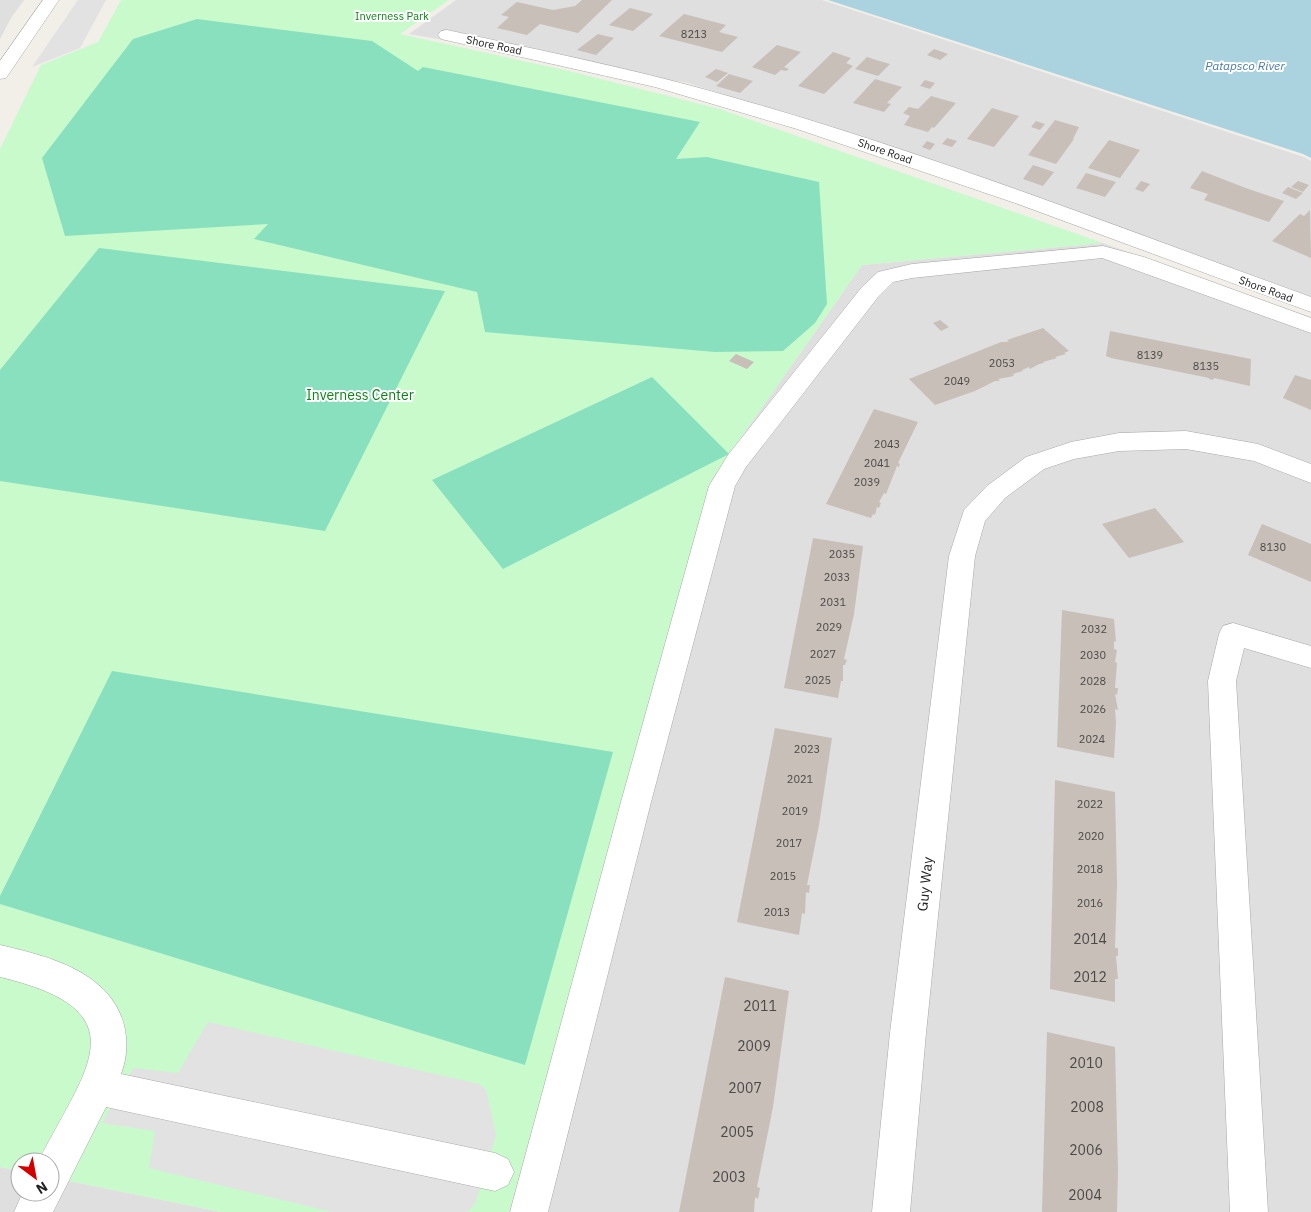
<svg xmlns="http://www.w3.org/2000/svg" width="1311" height="1212" font-family="'IBM Plex Sans',sans-serif">
  <style>
    .residential { fill: #e0dfdf }
    .park { fill: #c8facc }
    .pitch { fill: #88e0be }
    .parking { fill: #e2e2e2 }
    .water { fill: #aad3df }
    .building { fill: #c7bfb8 }
    .lines { fill: none; stroke-linecap: round; stroke-linejoin: round }
    .minor-casing { stroke: #a9a9a9; stroke-width: 1 }
    .minor { fill: #fff; fill-rule: evenodd }
    .labels { text-anchor: middle; stroke-width: 4; stroke-linejoin: round; paint-order: stroke }
    .far-park-label { font-size: 11px; fill: #0c8416; stroke: #fff }
    .number-label { font-size: 11px; fill: #4b4948 }
    .far-street-label { font-size: 11px; fill: #222; stroke: #fff }
    .far-water-label { font-size: 12px; font-style: italic; fill: #4a7aab; stroke: #fff }
    .park-label { font-size: 14px; fill: #0c8416; stroke: #fff }
    .street-label { font-size: 14px; fill: #222; stroke: #fff }
    .near-number-label { font-size: 14px; fill: #4b4948 }
  </style>
  <rect width="100%" height="100%" fill="#f2efe9"/>
  <path class="residential" d="M 0,0 L 24,0 L 11,18 L 0,39 Z
    M 456,0 L 822,0 L 1304,157 L 1311,161 L 1311,300 L 893,149 L 688,83 L 409,34 Z
    M 1103,243 L 1311,317 L 1311,1212 L 509,1212 L 711,480 L 862,265 Z
    M 0,1167 L 20,1171 L 20,1192 L 50,1192 L 50,1177 L 221,1212 L 0,1212 Z"/>
  <path class="park" d="M 121,0 L 449,0 L 400,34 L 569,71 L 720,109 L 1103,243 L 862,265 L 711,480 L 509,1212 L 221,1212 L 50,1177 L 50,1162 L 20,1162 L 20,1171 L 0,1167 L 0,149 L 41,65 L 98,42 Z"/>
  <path class="pitch" d="M 197,19 L 372,41 L 418,71 L 423,67 L 700,122 L 676,159 L 707,157 L 819,182 L 827,304 L 815,323 L 783,351 L 715,352 L 485,332 L 477,292 L 254,239 L 268,224 L 65,236 L 42,158 L 133,39 Z
    M 99,248 L 445,291 L 325,531 L 0,481 L 0,370 Z
    M 652,377 L 729,454 L 503,569 L 432,480 Z
    M 112,671 L 613,752 L 525,1065 L 0,904 L 0,896 Z"/>
  <path class="parking" d="M 78,0 L 106,0 L 80,48 L 32,67 Z
    M 208,1022 L 479,1084 L 486,1090 L 496,1135 L 475,1204 L 467,1212 L 332,1212 L 149,1168 L 155,1131 L 102,1123 L 133,1068 L 178,1073 Z"/>
  <path class="water" d="M 828,0 L 1311,0 L 1311,158 L 1303,154 Z"/>
  <path class="building" d="M 582,0 L 612,0 L 578,33 L 540,24 L 527,35 L 497,28 L 509,17 L 501,15 L 517,2 L 553,10 L 575,6 Z
    M 630,8 L 653,14 L 633,31 L 609,25 Z
    M 684,14 L 726,25 L 719,32 L 738,37 L 722,52 L 659,36 Z
    M 598,34 L 614,38 L 596,55 L 577,50 Z
    M 777,45 L 801,52 L 784,67 L 789,69 L 786,71 L 781,70 L 775,75 L 752,67 Z
    M 934,49 L 948,54 L 940,60 L 927,55 Z
    M 833,52 L 851,58 L 846,63 L 853,66 L 824,94 L 798,86 Z
    M 867,57 L 876,60 L 890,64 L 878,76 L 855,69 Z
    M 716,69 L 728,73 L 717,82 L 705,77 Z
    M 729,74 L 753,81 L 740,93 L 716,86 Z
    M 875,79 L 902,87 L 887,103 L 891,104 L 884,112 L 853,103 Z
    M 925,80 L 935,83 L 930,89 L 920,86 Z
    M 931,96 L 956,103 L 934,128 L 932,127 L 928,132 L 904,125 L 910,116 L 903,113 L 909,107 L 918,109 Z
    M 992,108 L 1019,116 L 994,147 L 967,139 Z
    M 1055,120 L 1079,127 L 1073,139 L 1074,139 L 1056,164 L 1028,155 Z
    M 1036,121 L 1045,124 L 1040,130 L 1031,127 Z
    M 947,138 L 957,141 L 952,147 L 942,144 Z
    M 1109,140 L 1140,150 L 1120,178 L 1088,168 Z
    M 927,141 L 935,144 L 930,150 L 922,147 Z
    M 1033,165 L 1054,172 L 1043,186 L 1023,179 Z
    M 1202,171 L 1243,187 L 1284,201 L 1269,222 L 1204,200 L 1208,194 L 1190,188 Z
    M 1086,173 L 1116,182 L 1105,197 L 1076,188 Z
    M 1141,181 L 1150,184 L 1143,192 L 1135,189 Z
    M 1298,181 L 1309,185 L 1303,192 L 1291,187 Z
    M 1288,187 L 1303,193 L 1296,199 L 1282,193 Z
    M 1310,210 L 1311,258 L 1272,241 L 1300,214 L 1304,216 Z
    M 940,320 L 949,327 L 941,331 L 933,323 Z
    M 1043,328 L 1069,351 L 1064,353 L 1066,354 L 1055,357 L 1057,358 L 1043,362 L 1044,363 L 1039,364 L 1030,369 L 1029,367 L 1022,370 L 1023,371 L 1013,374 L 1014,376 L 998,379 L 1000,381 L 995,381 L 975,391 L 935,405 L 909,379 L 1001,342 L 1006,342 L 1009,341 L 1007,340 Z
    M 1110,331 L 1251,359 L 1250,386 L 1214,378 L 1213,380 L 1209,379 L 1209,378 L 1111,358 L 1106,356 Z
    M 736,354 L 754,362 L 747,369 L 729,361 Z
    M 1295,375 L 1311,380 L 1311,410 L 1283,398 Z
    M 874,409 L 918,422 L 898,463 L 900,464 L 899,467 L 897,466 L 886,494 L 884,493 L 879,502 L 881,503 L 879,508 L 877,507 L 875,515 L 873,514 L 871,518 L 826,504 Z
    M 1155,508 L 1184,542 L 1129,558 L 1102,524 Z
    M 1262,524 L 1311,544 L 1311,582 L 1248,555 Z
    M 813,538 L 863,546 L 854,614 L 844,659 L 847,660 L 845,665 L 843,665 L 843,681 L 841,681 L 838,698 L 784,688 Z
    M 1062,610 L 1114,619 L 1116,642 L 1114,641 L 1114,649 L 1117,650 L 1115,662 L 1117,663 L 1115,688 L 1118,688 L 1117,695 L 1115,694 L 1118,710 L 1115,709 L 1116,723 L 1114,758 L 1057,747 Z
    M 775,728 L 832,738 L 819,825 L 807,885 L 810,885 L 809,893 L 806,892 L 805,914 L 802,913 L 799,935 L 737,922 Z
    M 1055,780 L 1115,792 L 1117,884 L 1115,948 L 1118,948 L 1118,956 L 1116,956 L 1118,979 L 1115,979 L 1115,1002 L 1050,989 Z
    M 725,977 L 789,991 L 773,1107 L 757,1187 L 760,1188 L 758,1199 L 755,1197 L 754,1212 L 679,1212 Z
    M 1047,1032 L 1115,1047 L 1118,1170 L 1117,1212 L 1042,1212 Z"/>
  <g class="lines">
    <g class="minor-casing">
      <path id="minor" d="M 43,0 L 59,0 L 6,78 L 0,79 L 0,61 Z
        M 447,30 C 543,51 640,70 735,98 C 930,153 1120,228 1311,297 L 1311,312 L 1015,203 L 797,129 L 655,87 L 441,39 L 438,35 L 441,31 Z
        M 1103,246 L 1144,257 L 1311,318 L 1311,333 L 1102,258 L 912,278 L 893,282 L 878,297 L 746,467 L 735,486 L 651,802 L 548,1212 L 510,1212 L 621,802 L 709,486 L 728,455 L 862,287 L 878,272 L 912,264 Z
        M 1186,431 L 1258,444 L 1311,464 L 1311,483 L 1254,461 L 1186,449 L 1119,451 L 1074,459 L 1044,469 L 1005,498 L 985,521 L 975,556 L 926,1033 L 910,1212 L 872,1212 L 890,1033 L 949,556 L 964,510 L 987,486 L 1026,457 L 1071,442 L 1119,433 Z
        M 1233,623 L 1311,646 L 1311,668 L 1244,648 L 1236,681 L 1268,1212 L 1230,1212 L 1208,681 L 1219,634 L 1223,626 Z
        M 0,945 C 47,956 110,971 124,1025 C 128,1042 127,1058 121,1074 L 495,1153 L 508,1159 L 514,1172 L 508,1185 L 495,1191 L 106,1107 L 53,1212 L 14,1212 L 23,1192 L 50,1192 L 50,1162 L 38,1162 C 85,1069 144,1011 0,977 Z"/>
    </g>
    <use href="#minor" class="minor"/>
  </g>
  <g class="labels">
    <g class="far-park-label">
      <text x="392" y="20">Inverness Park</text>
    </g>
    <g class="number-label">
      <text x="694" y="38">8213</text>
      <text x="1150" y="359">8139</text>
      <text x="1002" y="367">2053</text>
      <text x="1206" y="370">8135</text>
      <text x="957" y="385">2049</text>
      <text x="887" y="448">2043</text>
      <text x="877" y="467">2041</text>
      <text x="867" y="486">2039</text>
      <text x="1273" y="551">8130</text>
      <text x="842" y="558">2035</text>
      <text x="837" y="581">2033</text>
      <text x="833" y="606">2031</text>
      <text x="829" y="631">2029</text>
      <text x="1094" y="633">2032</text>
      <text x="823" y="658">2027</text>
      <text x="1093" y="659">2030</text>
      <text x="818" y="684">2025</text>
      <text x="1093" y="685">2028</text>
      <text x="1093" y="713">2026</text>
      <text x="1092" y="743">2024</text>
      <text x="807" y="753">2023</text>
      <text x="800" y="783">2021</text>
      <text x="1090" y="808">2022</text>
      <text x="795" y="815">2019</text>
      <text x="1091" y="840">2020</text>
      <text x="789" y="847">2017</text>
      <text x="1090" y="873">2018</text>
      <text x="783" y="880">2015</text>
      <text x="1090" y="907">2016</text>
      <text x="777" y="916">2013</text>
    </g>
    <g class="far-street-label">
      <text transform="translate(494 45) rotate(12)" y="4">Shore Road</text>
      <text transform="translate(885 151) rotate(19)" y="4">Shore Road</text>
      <text transform="translate(1266 289) rotate(20)" y="4">Shore Road</text>
    </g>
    <g class="far-water-label">
      <text x="1245" y="70">Patapsco River</text>
    </g>
    <g class="park-label">
      <text x="360" y="400">Inverness Center</text>
    </g>
    <g class="street-label">
      <text transform="translate(925 884) rotate(-84)" y="5">Guy Way</text>
    </g>
    <g class="near-number-label">
      <text x="1090" y="944">2014</text>
      <text x="1090" y="982">2012</text>
      <text x="760" y="1011">2011</text>
      <text x="754" y="1051">2009</text>
      <text x="1086" y="1068">2010</text>
      <text x="745" y="1093">2007</text>
      <text x="1087" y="1112">2008</text>
      <text x="737" y="1137">2005</text>
      <text x="1086" y="1155">2006</text>
      <text x="729" y="1182">2003</text>
      <text x="1085" y="1200">2004</text>
    </g>
  </g>
  <g transform="translate(35 1177) rotate(148)"><circle r="24" fill="#ffffff" stroke="#a7a7a7"/>
  <path d="M0-4L9 19L0 12L-9 19Z" fill="#d40000"/>
  <text y="-8" font-size="14" font-weight="bold" text-anchor="middle" fill="#222222">N</text>
  </g>
</svg>
